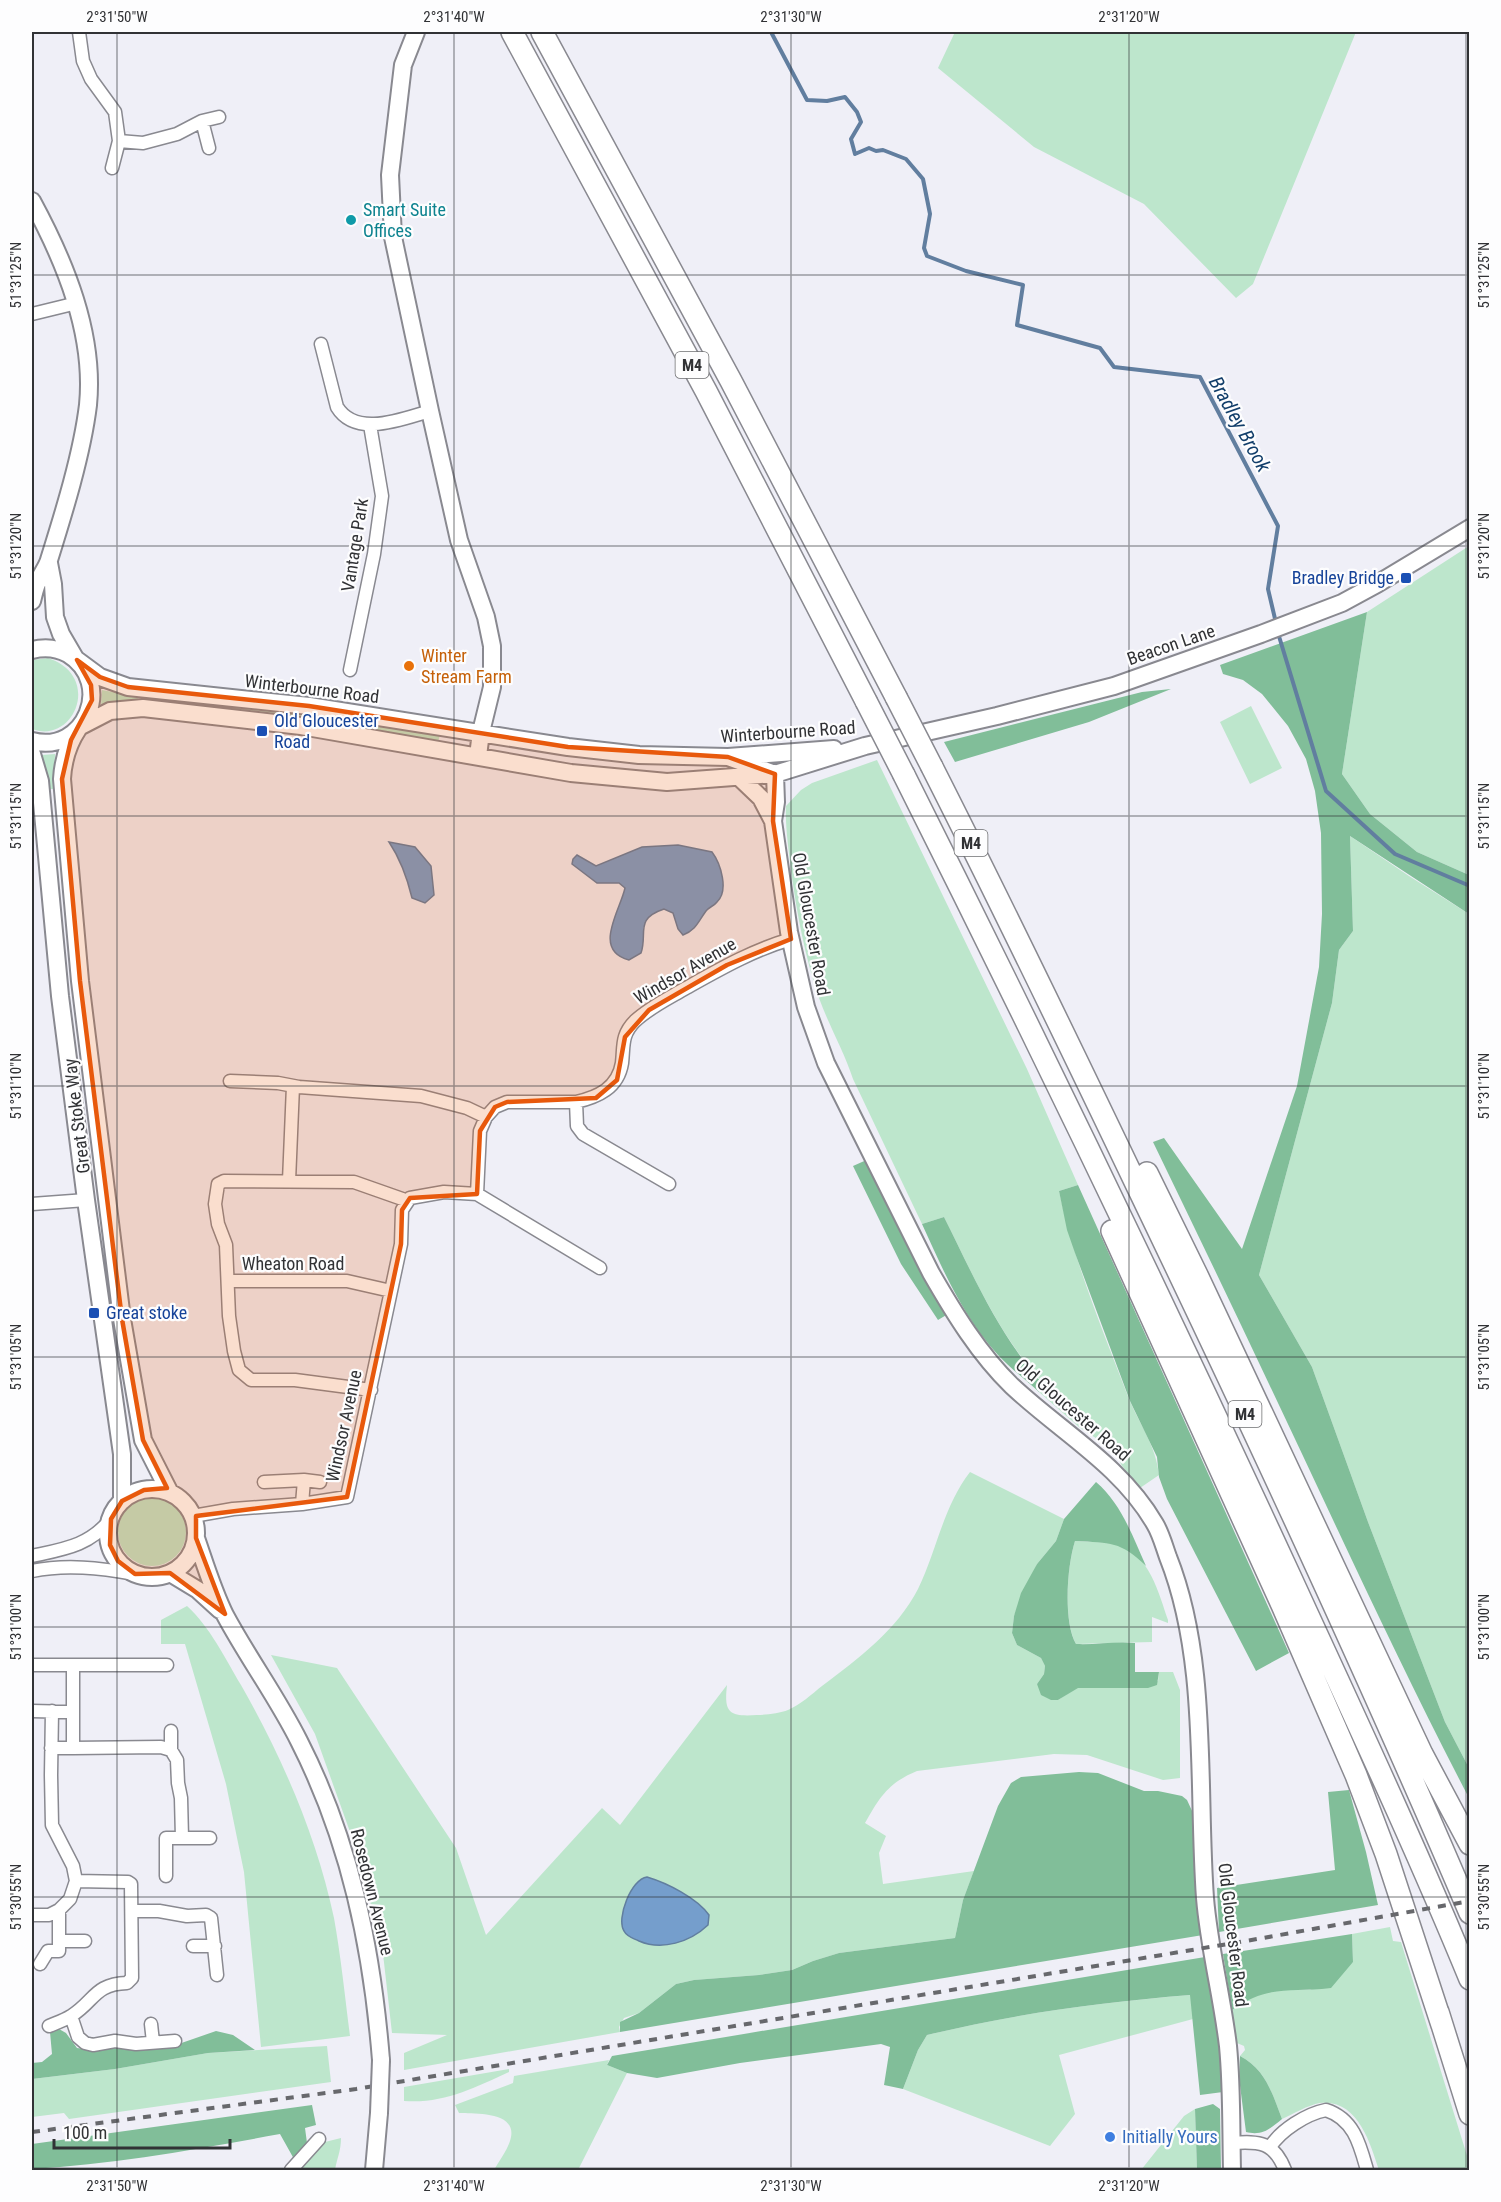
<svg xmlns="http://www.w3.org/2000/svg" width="1501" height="2202" font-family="'Roboto Condensed',sans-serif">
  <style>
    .green { fill: #bde6cc }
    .forest { fill: #81be99 }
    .water { fill: #759ecc; stroke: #617e9f; stroke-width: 1.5 }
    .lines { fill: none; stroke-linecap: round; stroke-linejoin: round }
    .stream { stroke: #617e9f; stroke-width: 4 }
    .street-casing { stroke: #898990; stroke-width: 15 }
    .secondary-casing { stroke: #898990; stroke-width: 20 }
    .highway-casing { stroke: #898990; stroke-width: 24 }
    .street { stroke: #fff; stroke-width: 12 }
    .secondary { stroke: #fff; stroke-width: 16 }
    .highway { stroke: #fff; stroke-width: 21 }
    .rail { stroke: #67686c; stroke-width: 4; stroke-dasharray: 8 8; stroke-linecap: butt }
    .secondary-bridge-casing { stroke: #898990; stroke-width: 20; stroke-linecap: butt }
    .highway-bridge-casing { stroke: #898990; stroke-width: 24; stroke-linecap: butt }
    .secondary-bridge { stroke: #fff; stroke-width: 16 }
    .highway-bridge { stroke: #fff; stroke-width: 21 }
    .marked { fill: #e8590c; fill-opacity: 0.2; stroke: #e8590c; stroke-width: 4.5; stroke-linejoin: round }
    .ticks { fill: none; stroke: #313235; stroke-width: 1.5; stroke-opacity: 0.45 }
    .culture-dot { fill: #0f9aa8; stroke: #fdfdfe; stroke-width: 2 }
    .transit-dot { fill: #1a4fb4; stroke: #fdfdfe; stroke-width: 2 }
    .food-dot { fill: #e8710a; stroke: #fdfdfe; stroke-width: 2 }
    .shop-dot { fill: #3f7fe0; stroke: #fdfdfe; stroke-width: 2 }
    .labels { text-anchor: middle; stroke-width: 4.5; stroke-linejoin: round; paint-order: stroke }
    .shield { fill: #fdfdfe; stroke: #6e6f71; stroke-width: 1.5 }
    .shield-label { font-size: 16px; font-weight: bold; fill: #313235 }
    .culture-label { font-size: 18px; fill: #0d838f; stroke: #fdfdfe; text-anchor: start }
    .street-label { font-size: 18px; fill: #313235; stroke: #fdfdfe }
    .transit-label { font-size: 18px; fill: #164399; stroke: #fdfdfe; text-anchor: start }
    .food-label { font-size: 18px; fill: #c56008; stroke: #fdfdfe; text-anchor: start }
    .shop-label { font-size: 18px; fill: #366cbe; stroke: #fdfdfe; text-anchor: start }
    .water-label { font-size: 20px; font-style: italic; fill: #123e6a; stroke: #fdfdfe }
    .neatline { fill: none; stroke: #313235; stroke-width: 2 }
    .ticks-label { font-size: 15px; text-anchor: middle; fill: #313235 }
  </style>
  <rect width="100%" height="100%" fill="#efeff7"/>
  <path class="green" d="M 955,32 L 1356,32 L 1253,284 L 1236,298 L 1144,204 L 1034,147 L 938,68 Z
    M 1469,546 L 1469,875 L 1417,852 L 1370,814 L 1342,774 L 1367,612 Z
    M 48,658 C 103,676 74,745 32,729 L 32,660 Z
    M 102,690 L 138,697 L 137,703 L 101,706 Z
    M 149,698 C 247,706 343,718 440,734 L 437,747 L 149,703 Z
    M 1251,706 L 1282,768 L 1250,784 L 1220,722 Z
    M 55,754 L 54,789 L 48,789 C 47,778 43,766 42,755 Z
    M 877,760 L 1027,1069 L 1078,1185 L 1059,1191 C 1074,1262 1103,1331 1129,1399 C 1140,1425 1156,1446 1159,1475 L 1140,1488 L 1122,1466 L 1114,1450 L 1079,1427 L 1039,1392 L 1045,1385 C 1000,1338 973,1275 944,1217 L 922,1224 L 853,1079 C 844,1051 829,1026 819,998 C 805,957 797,914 791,871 C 789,850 785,828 786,806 L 801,790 L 812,783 Z
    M 1350,836 L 1409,876 L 1469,914 L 1469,1768 L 1445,1722 L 1368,1522 L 1312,1367 L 1259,1275 L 1332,1003 L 1339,950 L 1353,931 Z
    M 970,1472 L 1064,1519 L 1056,1541 L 1037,1564 L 1014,1616 L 1012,1633 L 1017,1645 L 1041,1658 L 1045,1666 L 1044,1674 L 1037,1684 L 1058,1700 L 1078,1687 L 1158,1681 L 1159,1672 L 1173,1672 L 1180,1690 L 1180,1778 L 1163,1780 L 1087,1755 L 1054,1754 L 917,1771 C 888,1783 880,1797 865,1823 L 886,1836 L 879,1853 L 883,1884 L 974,1871 L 963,1900 L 955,1938 L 839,1953 L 813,1961 L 792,1970 L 759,1975 L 694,1980 L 676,1984 L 639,2013 L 624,2018 L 619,2027 L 620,2032 L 404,2070 L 404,2053 L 447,2035 L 392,2033 L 382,1945 L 354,1843 L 315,1734 L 271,1655 L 337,1668 L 456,1848 L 486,1935 L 602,1808 L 620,1825 L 727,1685 C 724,1712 728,1717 757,1715 C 766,1715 780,1713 788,1710 C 800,1705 812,1694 822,1686 C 858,1659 897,1630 918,1589 C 937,1550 943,1507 970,1472 Z
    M118 1532a34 34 0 1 1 68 0a34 34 0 1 1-68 0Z
    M 1075,1541 C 1089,1542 1105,1541 1118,1545 C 1149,1553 1159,1594 1168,1620 L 1168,1623 L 1152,1617 L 1152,1642 L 1076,1644 C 1063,1620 1067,1567 1075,1541 Z
    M 187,1606 C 210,1627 225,1658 241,1685 C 282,1757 317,1837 334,1918 C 341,1957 345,1997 350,2036 L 261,2047 L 244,1872 L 226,1784 L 185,1644 L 161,1644 L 161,1620 Z
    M 1390,1927 L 1393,1941 L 1401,1942 L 1469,2162 L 1469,2170 L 1379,2170 C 1370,2143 1358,2099 1320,2103 C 1308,2105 1293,2114 1282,2119 C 1272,2093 1266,2070 1240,2056 L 1245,2050 L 1244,2046 L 1237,2043 L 1232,2010 L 1248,1999 L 1264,1993 L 1280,1990 L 1310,1990 L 1353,1962 L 1352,1934 Z
    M 1191,1995 L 1193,2019 L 1059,2055 L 1075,2114 L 1050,2146 L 903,2089 L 918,2050 L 927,2035 C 1013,2014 1102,2002 1191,1995 Z
    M 327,2046 L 331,2082 L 69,2119 L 64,2113 L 32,2117 L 32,2079 L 115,2069 L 208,2053 Z
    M 609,2060 L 607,2065 L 627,2073 L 578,2170 L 494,2170 C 499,2161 509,2148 511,2137 C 516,2111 474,2114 459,2113 L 455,2105 L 513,2083 L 514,2076 Z
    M 509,2069 L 509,2072 C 474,2088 443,2104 404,2101 L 404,2087 Z
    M 1195,2109 L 1197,2170 L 1141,2170 L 1184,2116 Z
    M 341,2138 C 341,2151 337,2158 335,2170 L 299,2170 L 325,2142 Z"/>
  <path class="forest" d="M 1367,612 L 1342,774 L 1370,814 L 1417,852 L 1469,875 L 1469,914 L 1350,836 L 1353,931 L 1339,950 L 1332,1003 L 1259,1275 L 1312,1367 L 1368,1522 L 1445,1722 L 1469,1768 L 1469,1798 C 1398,1662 1335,1523 1269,1384 C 1231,1303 1192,1223 1153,1142 L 1164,1138 L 1242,1249 L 1297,1086 L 1319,967 L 1322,914 L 1321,833 L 1315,791 L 1306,759 L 1288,726 L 1262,694 L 1243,680 L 1223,674 L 1220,665 Z
    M 1171,689 L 1089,722 L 955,762 L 944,742 L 1142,692 Z
    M 871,1158 L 948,1314 L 938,1320 L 901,1264 L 853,1166 Z
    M 1078,1185 L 1289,1653 L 1256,1671 L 1167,1499 L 1159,1477 L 1157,1457 L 1130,1401 L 1075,1253 L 1067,1230 L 1059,1191 Z
    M 944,1217 C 973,1275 1000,1338 1045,1386 L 1039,1392 C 1026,1380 1010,1368 998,1355 C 963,1317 943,1270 922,1224 Z
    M 1096,1482 C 1121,1503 1133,1537 1146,1566 C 1120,1541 1111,1543 1075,1541 C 1067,1566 1063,1621 1076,1644 C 1096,1645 1115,1641 1135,1643 L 1135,1672 L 1159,1672 L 1157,1685 L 1148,1688 L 1078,1688 L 1058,1700 L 1051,1700 L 1041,1695 L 1037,1684 L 1044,1674 L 1045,1666 L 1041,1658 L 1017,1645 L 1012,1633 L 1014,1616 L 1021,1593 L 1037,1564 L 1056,1541 L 1064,1519 Z
    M 1079,1772 L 1098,1773 L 1144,1791 L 1158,1791 L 1182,1796 L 1187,1800 L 1193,1813 L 1203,1935 L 620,2032 L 620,2022 L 639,2013 L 676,1984 L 694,1980 L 759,1975 L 792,1970 L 813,1961 L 839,1953 L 955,1938 L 963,1900 L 998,1806 L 1011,1783 L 1021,1777 Z
    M 1349,1790 L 1366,1852 L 1378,1905 L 1219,1932 L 1217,1888 L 1335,1870 L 1328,1792 Z
    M 1352,1934 L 1353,1962 L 1331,1988 C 1289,1993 1268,1984 1232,2010 L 1223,1954 Z
    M 1205,1957 L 1216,2017 L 1223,2092 L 1200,2095 L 1190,1995 C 1102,2002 1013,2014 927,2035 L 918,2050 L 903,2089 L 884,2085 L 890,2047 L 881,2044 L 740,2063 L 657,2078 L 627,2073 L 607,2065 L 612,2056 Z
    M 59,2029 L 66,2033 L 77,2048 L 92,2050 L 117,2046 L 124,2049 L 156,2049 L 170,2047 L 216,2031 L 233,2035 L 255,2050 L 208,2053 L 115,2069 L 32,2079 L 32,2063 L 42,2062 L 52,2054 L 50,2032 Z
    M 1240,2056 C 1266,2070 1272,2093 1282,2119 C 1270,2129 1262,2136 1246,2132 L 1239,2078 Z
    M 1213,2104 L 1220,2109 L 1221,2170 L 1197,2170 L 1195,2109 Z
    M 312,2105 L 316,2125 L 305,2128 L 307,2143 L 294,2159 L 280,2134 C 198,2149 115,2164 32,2169 L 32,2144 Z"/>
  <path class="water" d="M 389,842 L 415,847 L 431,866 L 434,895 L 425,903 L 412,898 C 407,877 401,860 389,842 Z
    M 678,845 L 712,852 C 721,864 729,891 717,902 C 714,906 709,907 706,911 C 698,922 696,930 683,935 L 678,929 L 673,913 L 664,909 C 634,919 648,933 641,953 L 629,960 C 592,950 620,911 625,888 L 619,883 L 597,883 L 572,864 L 573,859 L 577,855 L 596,866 L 642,847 Z
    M 647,1877 C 667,1883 697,1898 709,1915 L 708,1925 C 690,1942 662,1951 639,1941 C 633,1938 627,1937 624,1931 C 616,1919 631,1879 647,1877 Z"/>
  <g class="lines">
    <path class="stream" d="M 771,32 L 807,100 L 827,101 L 845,97 L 857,112 L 861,122 L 851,139 L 855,154 L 869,148 L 876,151 L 883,150 L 906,159 L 923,179 L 930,214 L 924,248 L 927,256 L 966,271 L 1023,285 L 1017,325 L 1100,348 L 1114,367 L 1200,377 L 1278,526 L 1268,589 L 1276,623
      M 1278,633 L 1326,791 L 1395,854 L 1470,886"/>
    <g class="street-casing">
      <path id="street" d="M 79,32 L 83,61 L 91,79 L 115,112 L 119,141 L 112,168
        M 202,121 L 219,117
        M 119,141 L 143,143 L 177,134 L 202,121 L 209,148
        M 32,314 L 77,303
        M 321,344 L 337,407 C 356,438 402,419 430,411
        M 350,670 L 374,554 L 382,496 L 370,425
        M 230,1081 L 278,1083 L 299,1087 L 421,1096 L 467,1108 L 486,1117
        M 576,1102 C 598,1097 618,1088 622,1063 C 624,1046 621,1035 635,1021 C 650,1007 669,998 686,988 C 720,969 753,950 791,939
        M 289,1181 L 293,1086
        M 477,1194 L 480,1131 L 486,1117 L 495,1107 L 507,1102 L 576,1102 L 577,1126 L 583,1134 L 669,1184
        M 32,1204 L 86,1200
        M 229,1281 L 347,1281 L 391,1291
        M 371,1390 L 295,1380 L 251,1380 L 239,1370 L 234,1351 L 229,1316 L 226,1245 L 218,1224 L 215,1204 L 218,1184 L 224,1181 L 354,1182 L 408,1201
        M 304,1480 L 320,1482
        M 264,1482 L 304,1480 L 302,1504
        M 193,1516 L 233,1509 L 302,1504 L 347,1497 L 401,1244 L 402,1210 L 410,1198 L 444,1192 L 477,1194 L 600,1268
        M 32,1556 C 64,1549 89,1546 111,1519
        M 32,1571 C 66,1564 100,1568 135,1574
        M 32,1665 L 167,1665
        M 32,1711 L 73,1712 L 73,1748 L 51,1748
        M 73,1712 L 73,1665
        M 171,1731 L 171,1750
        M 73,1748 L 161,1747 L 171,1750 L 177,1760 L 178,1783 L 181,1798 L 182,1838
        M 166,1876 L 166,1838 L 210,1838
        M 132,1911 L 159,1911 L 187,1916 L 206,1915 L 211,1918 L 217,1975
        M 32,1915 L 49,1915 L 59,1910 L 70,1899 L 76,1881 L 73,1866 L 52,1825 L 51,1775 L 52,1711
        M 59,1941 L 85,1941
        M 193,1946 L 215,1946
        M 40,1964 L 48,1951 L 59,1951 L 59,1910
        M 71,2016 L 78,2037 L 85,2043 L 93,2045 L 115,2041 L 136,2044 L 175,2041
        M 151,2024 L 153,2042
        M 49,2026 C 56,2023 65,2020 71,2016 C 95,2001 94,1984 127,1983 L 132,1978 L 131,1884 L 128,1882 L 76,1881
        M 1232,2143 C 1260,2141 1274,2142 1285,2170
        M 1270,2147 C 1281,2130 1306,2114 1326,2110 C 1354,2119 1360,2145 1367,2170
        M 291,2170 L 319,2139"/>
    </g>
    <g class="secondary-casing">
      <path id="secondary" d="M 416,32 L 403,65 L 390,175 L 393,237 L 430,411 L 459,540 L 486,617 L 492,646 L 492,687 L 481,732 L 478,756
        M 32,201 C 65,262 95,334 88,405 C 82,454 64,512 49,560 C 47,567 42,573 39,580 C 35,586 34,594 32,601
        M 49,563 L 53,584 L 55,617 L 61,634 L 75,658
        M 32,650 C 44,647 57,648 68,654 C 115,683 85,755 32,741
        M 77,660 L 100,677 L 128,687 L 309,706 L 568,747 L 639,755 L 728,757 L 834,749
        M 81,726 L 110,711 L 143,708 L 301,726 L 571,773 L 667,782 L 775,774 L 865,746 L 997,716 L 1114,686 L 1261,634 L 1342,603 L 1377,584 L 1470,528
        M 78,729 C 68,744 63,761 62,779 L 80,981 L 122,1319 L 143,1440 L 170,1493
        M 32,754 L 40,781 L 60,996 L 86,1200 L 122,1454 L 122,1501
        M 728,757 L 775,774 L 776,802 L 773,821 L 789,932 L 806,1007 L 826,1063 L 931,1273 C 954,1313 979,1354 1012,1386 C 1061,1432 1121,1465 1155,1524 C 1161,1534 1164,1546 1168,1557 C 1209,1660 1197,1787 1205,1898 C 1209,1947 1222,1996 1228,2046 C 1232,2087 1231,2129 1232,2170
        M 739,777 L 761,798 L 773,821
        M108 1533a44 44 0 1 1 88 0a44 44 0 1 1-88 0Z
        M 196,1538 C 205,1564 213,1591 225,1615 C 248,1658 277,1697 299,1741 C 350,1841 372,1948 381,2060
        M 170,1573 L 198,1590 L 220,1610
        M 374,2170 L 379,2113"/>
    </g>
    <g class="highway-casing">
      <path id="highway" d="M 512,32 L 706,391 L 866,701
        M 542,32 L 731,381 L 896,697
        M 932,767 C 1003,907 1071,1048 1139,1190 C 1254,1429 1366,1669 1470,1913
        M 904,775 C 1037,1040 1166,1307 1290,1576 C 1351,1709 1414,1843 1470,1979
        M 1147,1173 L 1198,1277 L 1422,1754 L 1470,1844
        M 1112,1231 L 1282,1605 L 1356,1775 L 1386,1854 L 1442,2025
        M 1438,2012 L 1470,2114"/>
    </g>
    <use href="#street" class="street"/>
    <use href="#secondary" class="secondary"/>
    <use href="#highway" class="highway"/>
    <path class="rail" d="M 32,2132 L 356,2089 L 1246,1941 L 1470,1901"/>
    <g class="secondary-bridge-casing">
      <path id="secondary-bridge" d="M 379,2113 L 381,2060"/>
    </g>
    <g class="highway-bridge-casing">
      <path id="highway-bridge" d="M 896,697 L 932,767
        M 866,701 L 904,775"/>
    </g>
    <use href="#secondary-bridge" class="secondary-bridge"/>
    <use href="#highway-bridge" class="highway-bridge"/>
  </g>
  <path class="marked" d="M 77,660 L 100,677 L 128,687 L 309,706 L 568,747 L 728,757 L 775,774 L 773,821 L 791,939 L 727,965 L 649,1010 L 625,1037 L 617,1080 L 596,1098 L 507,1102 L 495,1107 L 480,1131 L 477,1194 L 410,1198 L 402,1210 L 401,1244 L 347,1497 L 196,1516 L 196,1538 L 225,1614 L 170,1573 L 135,1574 L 118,1561 L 110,1545 L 111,1519 L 122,1501 L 144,1490 L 167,1488 L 143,1440 L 122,1319 L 80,981 L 62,779 L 71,740 L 92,700 L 91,685 Z"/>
  <path class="ticks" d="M 117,32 L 117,2170M 454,32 L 454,2170M 791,32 L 791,2170M 1129,32 L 1129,2170M 1466,32 L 1466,2170M 32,275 L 1470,275M 32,546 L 1470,546M 32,816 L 1470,816M 32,1086 L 1470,1086M 32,1357 L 1470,1357M 32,1627 L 1470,1627M 32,1897 L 1470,1897M 32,2168 L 1470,2168"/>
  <circle class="culture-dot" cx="351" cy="220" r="6"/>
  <g class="transit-dot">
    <rect x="1400" y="572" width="12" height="12" rx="3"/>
    <rect x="256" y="725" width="12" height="12" rx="3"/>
    <rect x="88" y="1307" width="12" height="12" rx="3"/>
  </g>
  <circle class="food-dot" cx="409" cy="666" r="6"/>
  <circle class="shop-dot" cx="1110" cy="2137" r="6"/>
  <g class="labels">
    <g class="shield">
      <rect x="675.5" y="352" width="33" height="26" rx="4.5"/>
      <rect x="954.5" y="830" width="33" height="26" rx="4.5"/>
      <rect x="1228.5" y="1401" width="33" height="26" rx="4.5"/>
    </g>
    <g class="shield-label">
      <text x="692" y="371">M4</text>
      <text x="971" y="849">M4</text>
      <text x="1245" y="1420">M4</text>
    </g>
    <g class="culture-label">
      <text x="363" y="216">Smart Suite<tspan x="363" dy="21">Offices</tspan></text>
    </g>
    <g class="street-label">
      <text transform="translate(355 545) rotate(-81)" y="6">Vantage Park</text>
      <text transform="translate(1171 645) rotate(-19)" y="6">Beacon Lane</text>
      <text transform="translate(312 689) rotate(7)" y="6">Winterbourne Road</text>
      <text transform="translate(788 732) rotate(-4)" y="6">Winterbourne Road</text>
      <text transform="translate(811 924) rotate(80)" y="6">Old Gloucester Road</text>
      <text transform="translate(685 971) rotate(-30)" y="6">Windsor Avenue</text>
      <text transform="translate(77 1116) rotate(-97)" y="6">Great Stoke Way</text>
      <text x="293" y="1270">Wheaton Road</text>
      <text transform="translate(1073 1410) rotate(41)" y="6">Old Gloucester Road</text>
      <text transform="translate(344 1426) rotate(-78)" y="6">Windsor Avenue</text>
      <text transform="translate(372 1892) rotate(76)" y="6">Rosedown Avenue</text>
      <text transform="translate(1233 1935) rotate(83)" y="6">Old Gloucester Road</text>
    </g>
    <g class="transit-label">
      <text x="1394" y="584" text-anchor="end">Bradley Bridge</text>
      <text x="274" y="727">Old Gloucester<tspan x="274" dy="21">Road</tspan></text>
      <text x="106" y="1319">Great stoke</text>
    </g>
    <g class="food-label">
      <text x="421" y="662">Winter<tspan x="421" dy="21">Stream Farm</tspan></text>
    </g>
    <g class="shop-label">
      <text x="1122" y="2143">Initially Yours</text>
    </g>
    <g class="water-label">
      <text transform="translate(1240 424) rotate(61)" y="7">Bradley Brook</text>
    </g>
  </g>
  <rect width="1501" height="2202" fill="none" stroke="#fdfdfe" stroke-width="66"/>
  <path d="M54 2139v9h176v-9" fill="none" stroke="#313235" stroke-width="3"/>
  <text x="63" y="2139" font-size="18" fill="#313235" stroke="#fdfdfe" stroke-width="4.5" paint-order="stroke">100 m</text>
  <rect x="33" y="33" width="1435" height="2136" class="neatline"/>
  <g class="ticks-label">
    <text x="117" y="22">2°31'50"W</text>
    <text x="454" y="22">2°31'40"W</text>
    <text x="791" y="22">2°31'30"W</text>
    <text x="1129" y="22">2°31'20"W</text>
    <text transform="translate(16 275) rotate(-90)" y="5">51°31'25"N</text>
    <text transform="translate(1484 275) rotate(-90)" y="5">51°31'25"N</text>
    <text transform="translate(16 546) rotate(-90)" y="5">51°31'20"N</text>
    <text transform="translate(1484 546) rotate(-90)" y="5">51°31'20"N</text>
    <text transform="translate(16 816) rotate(-90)" y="5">51°31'15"N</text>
    <text transform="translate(1484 816) rotate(-90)" y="5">51°31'15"N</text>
    <text transform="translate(16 1086) rotate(-90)" y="5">51°31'10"N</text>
    <text transform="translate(1484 1086) rotate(-90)" y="5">51°31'10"N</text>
    <text transform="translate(16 1357) rotate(-90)" y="5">51°31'05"N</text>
    <text transform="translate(1484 1357) rotate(-90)" y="5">51°31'05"N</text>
    <text transform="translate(16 1627) rotate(-90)" y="5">51°31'00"N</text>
    <text transform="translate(1484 1627) rotate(-90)" y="5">51°31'00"N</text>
    <text transform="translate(16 1897) rotate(-90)" y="5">51°30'55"N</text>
    <text transform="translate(1484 1897) rotate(-90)" y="5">51°30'55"N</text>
    <text x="117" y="2191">2°31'50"W</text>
    <text x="454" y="2191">2°31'40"W</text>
    <text x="791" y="2191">2°31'30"W</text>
    <text x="1129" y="2191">2°31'20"W</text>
  </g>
</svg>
